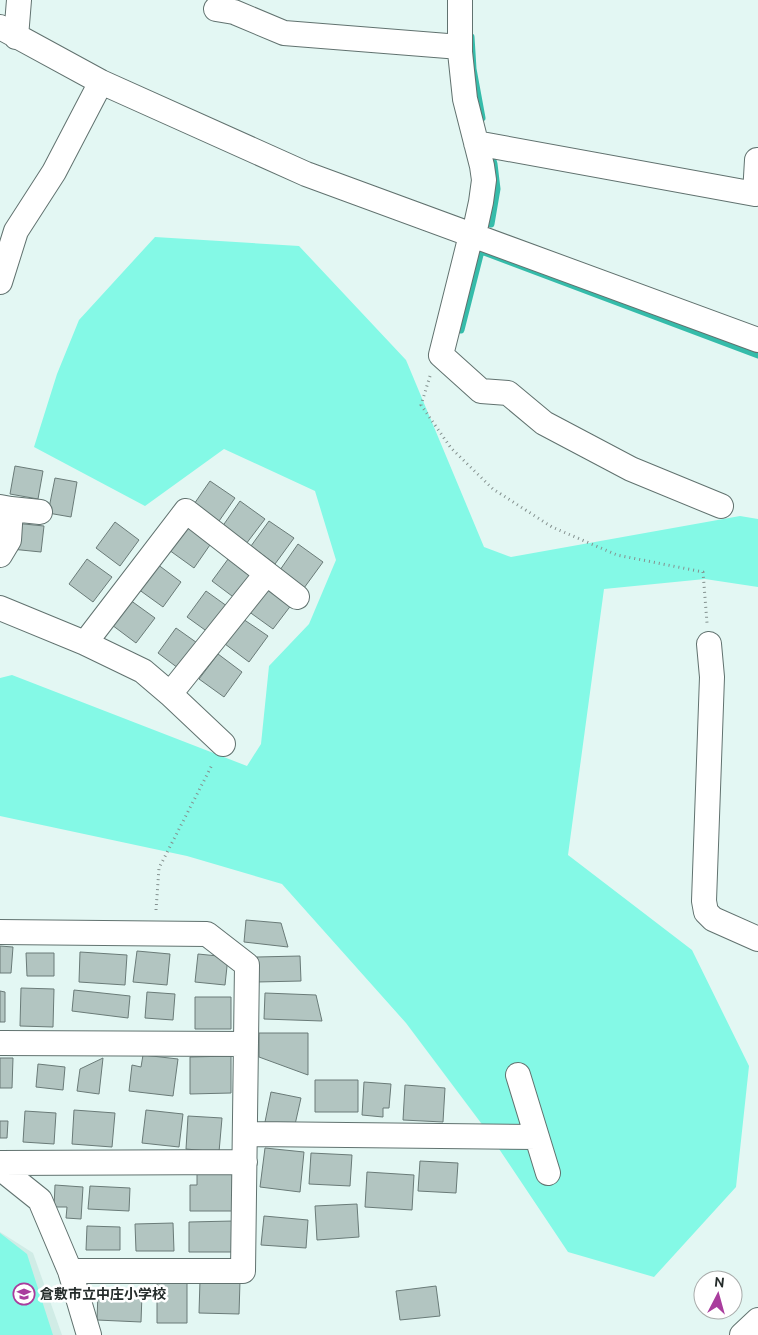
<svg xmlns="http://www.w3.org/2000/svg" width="758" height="1335" font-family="Ubuntu,'Noto Sans JP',sans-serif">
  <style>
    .built { fill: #d0ece6 }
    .green { fill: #84f9e6 }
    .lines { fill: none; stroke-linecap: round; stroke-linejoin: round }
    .stream { stroke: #35bcaa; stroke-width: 7 }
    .building { fill: #b2c5c1; stroke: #6a7b78 }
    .minor-casing { stroke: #61726f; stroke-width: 26 }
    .path { stroke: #84918f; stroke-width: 3; stroke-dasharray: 1 4; stroke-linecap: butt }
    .minor { stroke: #fff; stroke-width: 24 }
    .labels { text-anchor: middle; stroke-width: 5; stroke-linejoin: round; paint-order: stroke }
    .poi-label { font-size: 14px; font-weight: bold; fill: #252c2b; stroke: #fff; text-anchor: start }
  </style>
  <rect width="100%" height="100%" fill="#e3f7f3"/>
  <path class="built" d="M 0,1232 L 33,1253 L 62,1335 L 0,1335 Z"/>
  <path class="green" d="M 155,237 L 299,246 L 406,360 L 484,547 L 511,557 L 740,516 L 758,519 L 758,587 L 705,579 L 604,589 L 568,855 L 692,950 L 749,1066 L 736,1187 L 654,1277 L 568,1252 L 487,1131 L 406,1023 L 282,884 L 187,856 L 0,816 L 0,678 L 12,675 L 247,766 L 261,744 L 269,666 L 309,624 L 336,560 L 315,491 L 224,449 L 145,506 L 34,447 L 57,374 L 79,320 Z
    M 0,1233 L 27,1254 L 53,1335 L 0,1335 Z"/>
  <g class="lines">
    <path class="stream" d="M 471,37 L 473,69 L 482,118
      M 490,150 L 494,164 L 497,189 L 491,224
      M 484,252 L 758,355
      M 461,330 L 481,251"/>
  </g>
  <path class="building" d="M 15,466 L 43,471 L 38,499 L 10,494 Z
    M 55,478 L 77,482 L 71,517 L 48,513 Z
    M 210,481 L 235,498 L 217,524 L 192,507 Z
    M 240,501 L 265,519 L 246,544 L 222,527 Z
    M 269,521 L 294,538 L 275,564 L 251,546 Z
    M 115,522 L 139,540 L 120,566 L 96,548 Z
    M 14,523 L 44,526 L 41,552 L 11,549 Z
    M 188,524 L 212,542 L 194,568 L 169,550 Z
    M 298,544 L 323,562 L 304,588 L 280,570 Z
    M 231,555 L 255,573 L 236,599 L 212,581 Z
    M 87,559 L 112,577 L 93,602 L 69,584 Z
    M 157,564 L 181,582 L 163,607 L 138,589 Z
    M 267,586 L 292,604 L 273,629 L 248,611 Z
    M 206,591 L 231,609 L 212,635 L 187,617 Z
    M 130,600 L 155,618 L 136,643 L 112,625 Z
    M 243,619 L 268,636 L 249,662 L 225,644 Z
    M 176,628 L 200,645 L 182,671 L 158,653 Z
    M 218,654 L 242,672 L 224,697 L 199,679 Z
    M 246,920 L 281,923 L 288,947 L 244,942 Z
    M 0,946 L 13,947 L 11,973 L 0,973 Z
    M 137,951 L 170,954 L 167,985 L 133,982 Z
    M 80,952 L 127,955 L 125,985 L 79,982 Z
    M 26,953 L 54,953 L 54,976 L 27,976 Z
    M 198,954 L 228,957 L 225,985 L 195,982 Z
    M 300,956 L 301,981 L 257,982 L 257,957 Z
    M 21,988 L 54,989 L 53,1027 L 20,1026 Z
    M 74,990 L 130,996 L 128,1018 L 72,1011 Z
    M 0,991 L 5,992 L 5,1022 L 0,1022 Z
    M 147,992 L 175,994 L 173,1020 L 145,1018 Z
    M 265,993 L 316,995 L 322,1021 L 264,1019 Z
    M 195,997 L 231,997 L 231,1029 L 195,1029 Z
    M 259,1033 L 308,1033 L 308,1075 L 259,1057 Z
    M 143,1055 L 178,1059 L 173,1096 L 129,1091 L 132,1065 L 141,1067 Z
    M 231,1056 L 231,1093 L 190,1094 L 190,1057 Z
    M 0,1058 L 13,1058 L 12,1088 L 0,1088 Z
    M 103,1058 L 99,1094 L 77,1091 L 80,1069 Z
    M 38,1064 L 65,1067 L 63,1090 L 36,1087 Z
    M 315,1080 L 358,1080 L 358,1112 L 315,1112 Z
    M 364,1082 L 391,1084 L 389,1108 L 383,1108 L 383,1117 L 362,1115 Z
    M 405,1085 L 445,1088 L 443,1122 L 403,1120 Z
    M 271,1092 L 301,1098 L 294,1129 L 265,1122 Z
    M 74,1110 L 115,1113 L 112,1147 L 72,1144 Z
    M 146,1110 L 183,1114 L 179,1147 L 142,1143 Z
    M 25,1111 L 56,1113 L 54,1144 L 23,1142 Z
    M 188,1116 L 222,1118 L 219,1152 L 186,1149 Z
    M 0,1121 L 8,1121 L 7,1138 L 0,1138 Z
    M 265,1148 L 304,1152 L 300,1192 L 260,1187 Z
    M 311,1153 L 352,1155 L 350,1186 L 309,1184 Z
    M 420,1161 L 458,1163 L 456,1193 L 418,1191 Z
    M 367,1172 L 414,1175 L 412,1210 L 365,1207 Z
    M 197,1174 L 233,1174 L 234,1211 L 190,1211 L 190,1185 L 197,1185 Z
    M 55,1185 L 83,1187 L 81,1219 L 66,1218 L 67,1207 L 54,1207 Z
    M 90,1186 L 130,1188 L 129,1211 L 88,1209 Z
    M 357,1204 L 359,1237 L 317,1240 L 315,1206 Z
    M 264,1216 L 308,1220 L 306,1248 L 261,1245 Z
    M 233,1221 L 233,1252 L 189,1252 L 189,1222 Z
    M 173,1223 L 174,1251 L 136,1251 L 135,1224 Z
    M 87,1226 L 120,1227 L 120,1250 L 86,1250 Z
    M 200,1280 L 240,1281 L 239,1314 L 199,1313 Z
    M 157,1283 L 187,1283 L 187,1323 L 157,1323 Z
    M 436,1286 L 440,1316 L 400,1320 L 396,1291 Z
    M 98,1292 L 142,1294 L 141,1322 L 97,1320 Z"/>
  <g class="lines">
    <g class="minor-casing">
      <path id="minor" d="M 460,0 L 460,52 L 465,99 L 482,166 L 484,180 L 481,202 L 476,225 L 471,235 L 441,355 L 481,391 L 508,393 L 544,423 L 631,469 L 721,506
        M 216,9 L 234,12 L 284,33 L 460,47
        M 0,27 L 101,82 L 306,174 L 758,340
        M 16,37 L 19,0
        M 476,143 L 755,194 L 757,160
        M 0,282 L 16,231 L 54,172 L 101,82
        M 0,507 L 11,509 L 9,540 L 0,555
        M 11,509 L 40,512
        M 0,608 L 85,643 L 143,671 L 170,694 L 223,744
        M 85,643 L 186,511 L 297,597
        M 709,644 L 712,677 L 704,901 L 706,912 L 713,919 L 758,939
        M 170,694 L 266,574
        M 0,932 L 207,934 L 247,965 L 243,1271 L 70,1271 L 40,1200 L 0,1168
        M 0,1043 L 246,1044
        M 518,1075 L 548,1173
        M 245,1134 L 537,1137
        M 0,1163 L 245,1162
        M 70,1271 L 89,1335
        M 742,1335 L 758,1320"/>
    </g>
    <path class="path" d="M 430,376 L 421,405 L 451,448 L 493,489 L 552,527 L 617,555 L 703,572 L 707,623
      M 156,910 L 159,868 L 212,765"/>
    <use href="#minor" class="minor"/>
  </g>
  <defs>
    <g id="school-ring" transform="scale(1.125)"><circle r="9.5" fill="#fff" stroke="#a93d9d" stroke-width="1.5"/><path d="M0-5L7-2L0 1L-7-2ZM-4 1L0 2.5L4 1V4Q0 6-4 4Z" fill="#a93d9d"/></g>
  </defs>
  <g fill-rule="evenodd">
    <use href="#school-ring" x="24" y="1294"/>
  </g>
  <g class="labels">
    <g class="poi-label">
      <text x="40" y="1299">倉敷市立中庄小学校</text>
    </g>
  </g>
  <g transform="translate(718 1295) rotate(6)"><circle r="24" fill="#ffffff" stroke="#a8abaa"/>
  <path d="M0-4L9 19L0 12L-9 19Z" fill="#a93d9d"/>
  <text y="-8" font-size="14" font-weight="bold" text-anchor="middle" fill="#252c2b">N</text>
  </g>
</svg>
